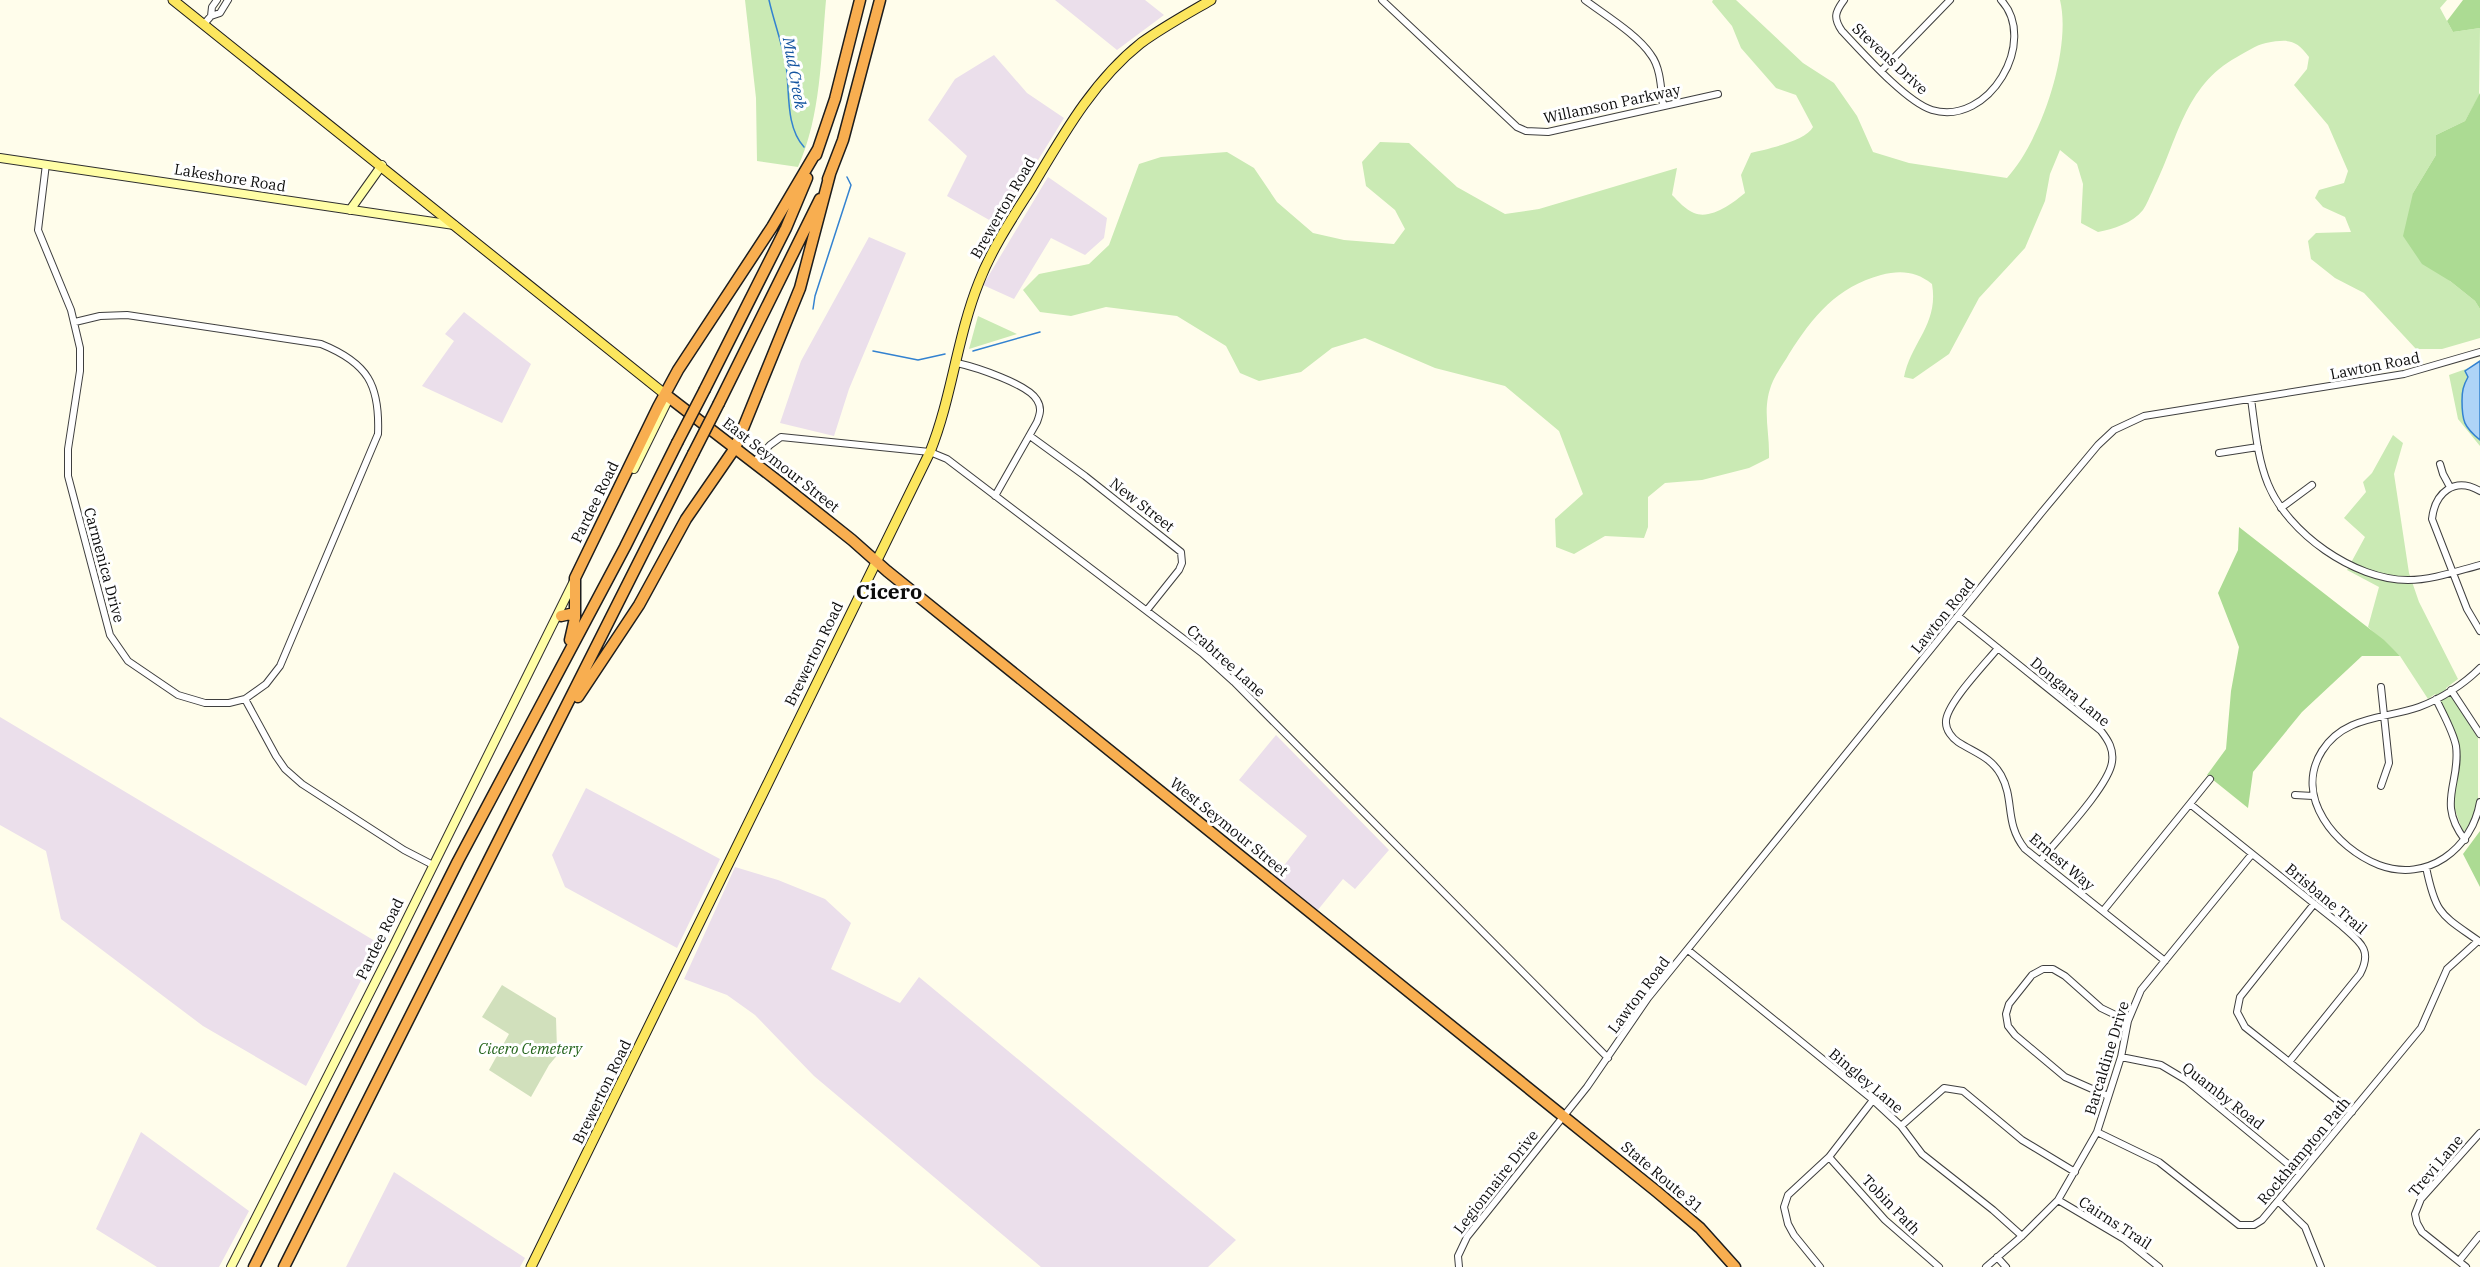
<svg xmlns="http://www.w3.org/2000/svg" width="2480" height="1267" font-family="'IBM Plex Serif',serif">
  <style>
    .industrial { fill: #ebdfeb }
    .green { fill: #caeab4 }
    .forest { fill: #acdb93 }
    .cemetery { fill: #d1e0bc }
    .water { fill: #aed4f7; stroke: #3382d0; stroke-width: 1.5 }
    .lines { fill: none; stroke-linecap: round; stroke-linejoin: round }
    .stream { stroke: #3382d0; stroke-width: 1.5 }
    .street-casing { stroke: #3f3f3f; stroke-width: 8 }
    .secondary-casing { stroke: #2e2e2e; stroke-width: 10 }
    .primary-casing { stroke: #1d1d1d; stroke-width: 11 }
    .highway-casing { stroke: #1d1d1d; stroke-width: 13 }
    .street { stroke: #fff; stroke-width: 6 }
    .secondary { stroke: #fffea6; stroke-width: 8 }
    .primary { stroke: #fce65e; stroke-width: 9 }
    .highway { stroke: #f8ae50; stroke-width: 10 }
    .highway-bridge-casing { stroke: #1d1d1d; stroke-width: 13; stroke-linecap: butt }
    .highway-bridge { stroke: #f8ae50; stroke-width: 10 }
    .labels { text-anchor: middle; stroke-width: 6; stroke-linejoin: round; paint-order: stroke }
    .street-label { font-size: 15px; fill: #0c0c0c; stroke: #fff }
    .park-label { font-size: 15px; font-style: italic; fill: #23641b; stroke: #fff }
    .water-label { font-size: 16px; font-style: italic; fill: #1354a0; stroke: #fff }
    .district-label { font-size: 21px; font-weight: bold; fill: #0c0c0c; stroke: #fff }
  </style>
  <rect width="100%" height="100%" fill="#fffdeb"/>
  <path class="industrial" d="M 1055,0 L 1145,0 L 1164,15 L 1117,50 Z
    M 994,55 L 1027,93 L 1064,118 L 998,225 L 947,196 L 967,156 L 928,120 L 955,79 Z
    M 1048,177 L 1107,218 L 1104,238 L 1085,255 L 1051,238 L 1014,299 L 983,285 Z
    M 869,237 L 906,253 L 849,389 L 834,436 L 780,423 L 801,361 Z
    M 464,312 L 531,364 L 502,423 L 422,386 L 454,341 L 445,334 Z
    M 0,717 L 380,944 L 306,1086 L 203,1026 L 61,919 L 46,851 L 0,825 Z
    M 1276,735 L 1389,850 L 1355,889 L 1343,879 L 1317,911 L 1275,877 L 1307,836 L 1239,780 Z
    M 586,788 L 720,859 L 677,948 L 565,887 L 552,855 Z
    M 735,867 L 778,880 L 825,899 L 851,923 L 831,969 L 900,1003 L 919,977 L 1236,1240 L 1208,1267 L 1041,1267 L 814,1076 L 755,1015 L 727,995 L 684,979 Z
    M 141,1132 L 249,1211 L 219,1267 L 157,1267 L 96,1229 Z
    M 394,1172 L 525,1258 L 520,1267 L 346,1267 Z"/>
  <path class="green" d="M 745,0 L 826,0 C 821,55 821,116 798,167 L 757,161 L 756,98 Z
    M 1713,0 L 1736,0 L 1803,63 L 1834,83 L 1857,116 L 1873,152 L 1909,163 L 2007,178 C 2041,141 2072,49 2060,0 L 2447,0 L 2440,8 L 2453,32 L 2480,28 L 2479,96 L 2465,121 L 2436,135 L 2436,155 L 2413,193 L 2450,281 L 2475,301 L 2480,309 L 2480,338 L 2442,349 L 2416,349 L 2364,293 L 2335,278 L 2311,259 L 2308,241 L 2316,233 L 2351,232 L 2345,217 L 2323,207 L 2315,198 L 2319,190 L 2344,183 L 2348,171 L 2328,125 L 2294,85 L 2307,69 L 2309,57 C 2296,39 2288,39 2266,43 C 2256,45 2246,52 2237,57 C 2184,86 2178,140 2153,190 C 2150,196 2147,204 2143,210 C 2133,223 2113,229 2098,232 L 2081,223 L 2083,184 L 2077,164 L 2060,150 L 2050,174 L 2045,201 L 2025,248 L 1979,298 L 1949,354 L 1913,379 L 1904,377 C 1911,342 1939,324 1932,284 C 1916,271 1900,270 1881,275 C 1837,287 1813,316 1789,354 C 1784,363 1777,372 1773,381 C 1761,408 1770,430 1769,458 L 1749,468 L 1702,480 L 1665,483 L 1648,497 L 1648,527 L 1644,538 L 1605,536 L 1574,554 L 1556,547 L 1555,519 L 1583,494 L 1559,431 L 1505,386 L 1435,368 L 1365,338 L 1332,348 L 1301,372 L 1259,381 L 1240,373 L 1226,346 L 1177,316 L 1106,307 L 1071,316 L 1040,312 L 1023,290 L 1039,274 L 1089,264 L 1109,245 L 1139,164 L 1161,157 L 1227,152 L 1254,168 L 1277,202 L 1313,233 L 1344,240 L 1394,244 L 1405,229 L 1395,210 L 1366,186 L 1362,162 L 1380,142 L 1409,143 L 1457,187 L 1505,214 L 1539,209 L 1677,168 L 1672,195 C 1678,201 1686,210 1694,213 C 1711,220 1733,203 1745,193 L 1741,175 L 1751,153 C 1767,149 1806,141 1813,127 L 1796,95 L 1776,88 L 1741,48 L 1732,26 L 1712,2 Z
    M 978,316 L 1017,334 L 969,349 Z
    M 2480,364 L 2480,446 L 2458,419 L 2449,375 Z
    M 2393,435 L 2403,443 L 2394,474 L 2409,573 L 2419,602 L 2458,679 L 2446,688 L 2478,738 L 2478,802 L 2471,825 L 2463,832 L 2453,804 L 2459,749 L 2443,705 L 2435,694 L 2428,699 L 2400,656 L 2368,627 L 2379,587 L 2347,570 L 2365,537 L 2344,518 L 2366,492 L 2363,482 L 2372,473 Z"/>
  <path class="forest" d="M 2463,0 L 2480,0 L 2480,28 L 2453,32 L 2447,21 Z
    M 2480,93 L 2480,309 L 2475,301 L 2450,281 L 2422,264 L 2403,236 L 2413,193 L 2436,155 L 2436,135 L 2465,121 Z
    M 2239,527 L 2384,640 L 2400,656 L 2362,656 L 2302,712 L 2253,772 L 2248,808 L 2207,775 L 2226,749 L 2231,691 L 2239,647 L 2218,593 L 2238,550 Z
    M 2480,831 L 2480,887 L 2463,854 Z"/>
  <path class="cemetery" d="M 502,985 L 556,1018 L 557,1049 L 559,1053 L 549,1065 L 531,1097 L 489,1070 L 509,1034 L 482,1017 Z"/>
  <path class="water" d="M 2480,361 L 2480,440 C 2464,427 2462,421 2462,401 C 2462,391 2463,386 2468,377 L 2465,371 Z"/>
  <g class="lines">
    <path class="stream" d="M 769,0 C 774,22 782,43 786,65 C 790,91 785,126 804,147
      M 813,309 L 815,296 L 851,185 L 847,177
      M 873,351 L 918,360 L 945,354
      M 973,351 L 1040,332"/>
    <g class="street-casing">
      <path id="street" d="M 1382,0 L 1517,127 L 1526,131 L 1548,132 L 1718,94
        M 1585,0 C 1605,15 1638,35 1651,55 C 1661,68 1661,90 1663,106
        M 1844,0 C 1835,12 1833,18 1842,31 C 1862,52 1906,102 1932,110 C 1989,127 2039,41 2001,0
        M 211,16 L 212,7 L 217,0
        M 204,24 L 211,16 L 220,13 L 228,0
        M 1882,70 L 1950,0
        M 46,164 L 38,230 L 71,310 L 80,348 L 80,371 L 68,449 L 68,476 L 110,635 L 128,661 L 178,695 L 205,703 L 229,703 L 245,699 L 276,756 L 285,769 L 302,784 L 404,850 L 433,865
        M 75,322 L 100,316 L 127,315 L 321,344 C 368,363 380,385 378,434 L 280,666 L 266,684 L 245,699
        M 957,363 C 975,367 1028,384 1037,400 C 1042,408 1040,414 1037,422 L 995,496
        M 2251,399 C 2255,427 2257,457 2268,484 C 2288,533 2354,580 2408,580 C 2432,580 2457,571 2480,565
        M 1030,436 L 1085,476 L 1181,552 L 1182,563 L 1179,570 L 1147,610
        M 2219,453 L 2258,447
        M 754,462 L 770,445 L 781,437 L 930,452 L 947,459 L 1202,653 L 1234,682 L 1608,1058
        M 2440,464 L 2443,474 L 2450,487
        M 2480,491 C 2454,476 2435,493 2432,519 L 2467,609 L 2480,631
        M 2281,508 L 2312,485
        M 1958,616 L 2101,731 C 2108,740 2114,749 2112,762 C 2109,786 2057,840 2040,861
        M 1998,648 C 1986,663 1944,706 1946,723 C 1946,730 1952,738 1958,742 C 1975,753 1991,757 2001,775 C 2015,800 2004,823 2025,849 L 2165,961
        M 2480,668 C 2464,684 2441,699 2419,707 C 2384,719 2344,716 2322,751 C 2293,797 2336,848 2379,865 C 2427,883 2472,849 2480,802
        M 2451,690 L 2480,734
        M 2436,699 C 2443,714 2453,731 2456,746 C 2461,783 2436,802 2465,840
        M 2381,786 L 2389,763 L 2381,687
        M 2295,795 L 2313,796
        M 2190,804 L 2342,926 C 2360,942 2373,950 2360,974 L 2289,1062
        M 2426,867 C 2436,916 2441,914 2480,942
        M 2314,904 L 2240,997 L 2237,1012 L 2245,1027 L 2352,1112
        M 2103,911 L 2210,779
        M 1688,950 L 1873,1100 L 1901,1126 L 1922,1154 L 1993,1210 L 2022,1236
        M 2121,1057 L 2161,1065 L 2186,1080 L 2300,1174
        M 2108,1096 L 2065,1077 L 2015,1035 L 2008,1026 L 2006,1014 L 2009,1004 L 2032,975 L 2043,969 L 2053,969 L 2065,976 L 2101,1008 L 2128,1021
        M 1901,1126 L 1944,1088 L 1963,1091 L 2022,1140 L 2075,1172
        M 2097,1132 L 2159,1162 L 2239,1225 L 2254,1225 L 2262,1220 L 2421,1028 L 2447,969 L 2478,941
        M 1829,1157 L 1885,1220 L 1939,1267
        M 2058,1200 L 2124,1239 L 2159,1267
        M 2278,1201 L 2305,1227 L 2321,1267
        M 1997,1257 L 2006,1267
        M 2459,1261 L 2480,1235
        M 1459,1267 L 1458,1256 L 1467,1237 L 1587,1087 L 1648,998 L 2042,512 L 2098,445 L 2114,430 L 2144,416 L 2404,374 L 2480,352
        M 1820,1267 L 1794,1235 L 1788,1224 L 1784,1207 L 1788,1195 L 1829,1157 L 1873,1100
        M 1986,1267 L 2022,1236 L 2058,1200 L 2097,1132 L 2121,1057 L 2128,1021 L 2141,990 L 2252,854
        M 2466,1267 L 2422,1232 L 2417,1223 L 2415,1214 L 2421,1199 L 2480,1133"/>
    </g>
    <g class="secondary-casing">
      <path id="secondary" d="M 0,158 L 454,225
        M 350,210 L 382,165
        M 634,469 L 669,398
        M 231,1267 L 393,947 L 575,579"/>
    </g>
    <g class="primary-casing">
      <path id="primary" d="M 173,0 L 666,395
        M 531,1267 L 930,452 C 952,397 957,337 979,282 C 992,248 1013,217 1032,187 C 1063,135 1093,81 1141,43 C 1163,27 1187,14 1211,0"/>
    </g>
    <g class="highway-casing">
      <path id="highway" d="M 816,155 L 835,99 L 860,0
        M 828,179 L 843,140 L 880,0
        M 705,389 L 786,228 L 807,178
        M 666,395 L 779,482 L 852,540 L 887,571 L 1656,1191 L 1700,1228 L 1735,1267
        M 719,403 L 820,199
        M 561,616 L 570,614 L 575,618
        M 570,640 L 575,618 L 575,578 L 658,407 L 678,370 L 772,227 L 818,149
        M 578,697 L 639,605 L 686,519 L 735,448 L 800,288 L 830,174
        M 254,1267 L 458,861 L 625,547 L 677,443
        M 284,1267 L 693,454"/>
    </g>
    <use href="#street" class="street"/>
    <use href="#secondary" class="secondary"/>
    <use href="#primary" class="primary"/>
    <use href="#highway" class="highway"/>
    <g class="highway-bridge-casing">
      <path id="highway-bridge" d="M 677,443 L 705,389
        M 693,454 L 719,403"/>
    </g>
    <use href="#highway-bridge" class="highway-bridge"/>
  </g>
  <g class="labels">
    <g class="street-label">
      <text transform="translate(1890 59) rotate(43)" y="5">Stevens Drive</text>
      <text transform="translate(1612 104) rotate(-12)" y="5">Willamson Parkway</text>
      <text transform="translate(230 178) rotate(9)" y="5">Lakeshore Road</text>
      <text transform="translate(1003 208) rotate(-60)" y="5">Brewerton Road</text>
      <text transform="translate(2375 366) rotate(-11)" y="5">Lawton Road</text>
      <text transform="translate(781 465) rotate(38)" y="5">East Seymour Street</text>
      <text transform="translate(595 502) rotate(-64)" y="5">Pardee Road</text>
      <text transform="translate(1142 505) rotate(38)" y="5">New Street</text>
      <text transform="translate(104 565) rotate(75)" y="5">Carmenica Drive</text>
      <text transform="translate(1943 616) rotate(-51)" y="5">Lawton Road</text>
      <text transform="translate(814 654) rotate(-64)" y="5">Brewerton Road</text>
      <text transform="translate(1226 661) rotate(42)" y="5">Crabtree Lane</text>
      <text transform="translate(2070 692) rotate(40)" y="5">Dongara Lane</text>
      <text transform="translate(1229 827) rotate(39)" y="5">West Seymour Street</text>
      <text transform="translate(2062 862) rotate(40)" y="5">Ernest Way</text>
      <text transform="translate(2326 899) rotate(40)" y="5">Brisbane Trail</text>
      <text transform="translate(380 939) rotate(-64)" y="5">Pardee Road</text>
      <text transform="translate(1639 995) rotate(-53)" y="5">Lawton Road</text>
      <text transform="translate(2107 1058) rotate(-73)" y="5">Barcaldine Drive</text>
      <text transform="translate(1866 1081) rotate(40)" y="5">Bingley Lane</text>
      <text transform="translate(602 1092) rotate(-64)" y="5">Brewerton Road</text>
      <text transform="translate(2223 1096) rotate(38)" y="5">Quamby Road</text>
      <text transform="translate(2304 1151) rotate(-50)" y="5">Rockhampton Path</text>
      <text transform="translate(2436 1166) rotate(-50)" y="5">Trevi Lane</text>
      <text transform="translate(1662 1177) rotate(40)" y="5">State Route 31</text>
      <text transform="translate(1496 1182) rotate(-52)" y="5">Legionnaire Drive</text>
      <text transform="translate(1891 1205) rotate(46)" y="5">Tobin Path</text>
      <text transform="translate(2115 1223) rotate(33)" y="5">Cairns Trail</text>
    </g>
    <g class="park-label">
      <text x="530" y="1054">Cicero Cemetery</text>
    </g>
    <g class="water-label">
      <text transform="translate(795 73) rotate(80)" y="6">Mud Creek</text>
    </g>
    <g class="district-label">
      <text x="889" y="599">Cicero</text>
    </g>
  </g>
</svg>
